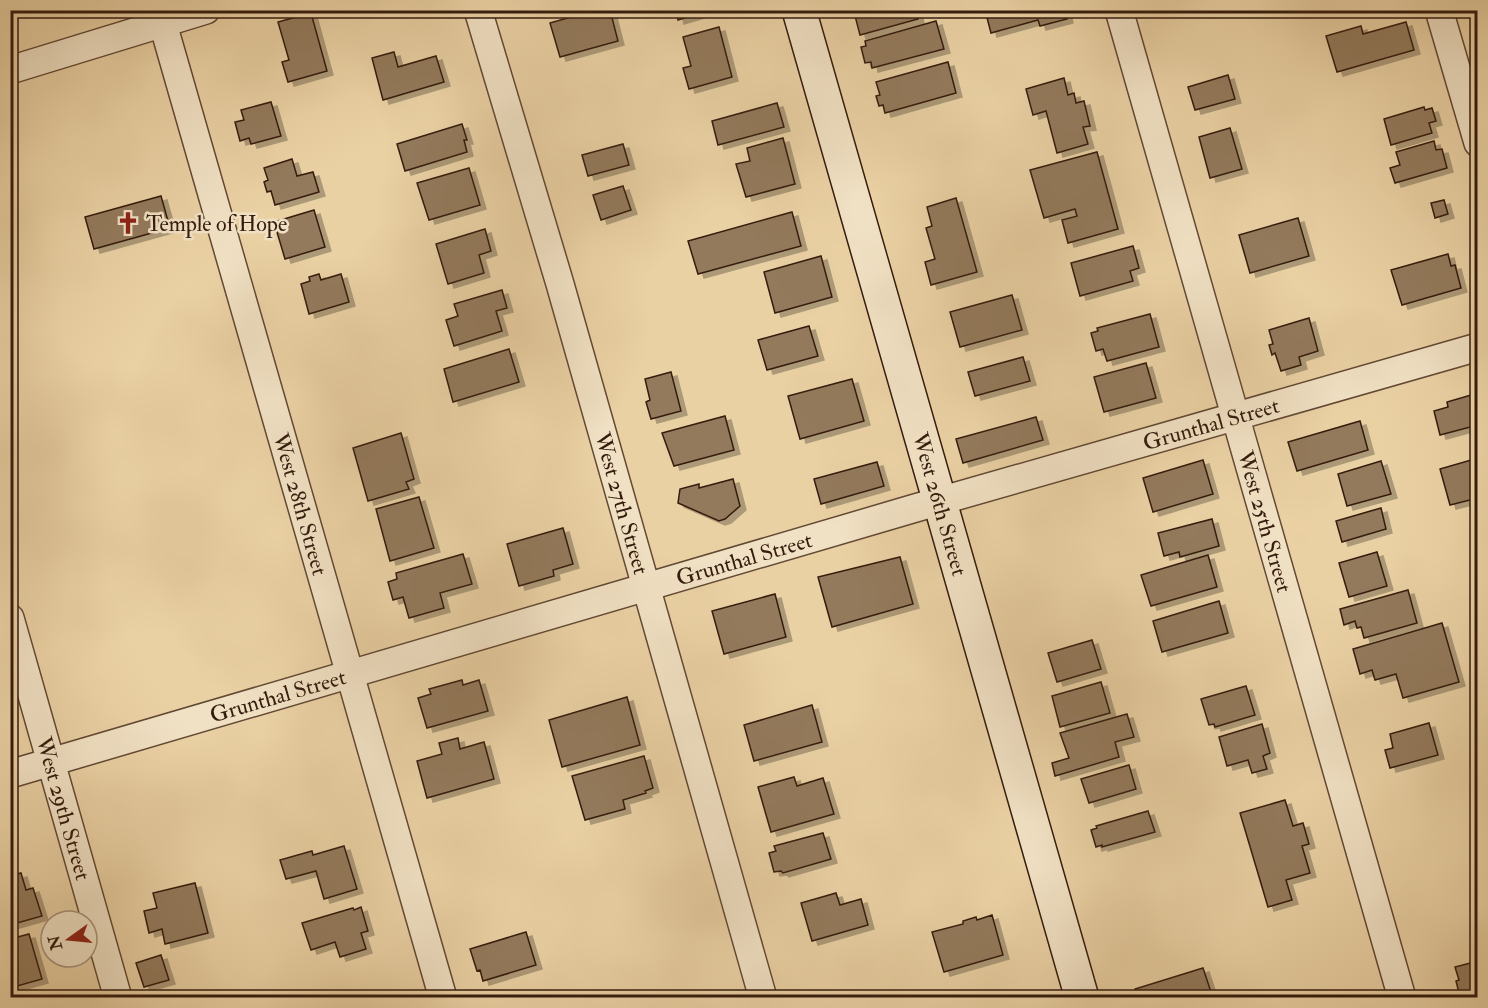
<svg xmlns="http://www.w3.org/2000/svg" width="1488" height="1008" font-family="'IM FELL Double Pica',serif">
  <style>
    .building { fill: #937a5c; stroke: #351c0e; stroke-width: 1.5; filter: url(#shadow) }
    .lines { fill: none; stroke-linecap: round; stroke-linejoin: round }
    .minor-casing { stroke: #624934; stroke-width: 30 }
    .secondary-casing { stroke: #351c0e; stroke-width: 36 }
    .minor { stroke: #f1e1c4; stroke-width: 27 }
    .secondary { stroke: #f1e1c4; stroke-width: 33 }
    .labels { text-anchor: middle; stroke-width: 5; stroke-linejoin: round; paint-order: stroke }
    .poi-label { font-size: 22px; fill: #351c0e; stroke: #f1e1c4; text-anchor: start }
    .street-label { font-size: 22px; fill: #351c0e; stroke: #f1e1c4 }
  </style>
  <defs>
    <filter id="shadow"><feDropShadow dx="6" dy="4" stdDeviation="0" flood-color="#0004"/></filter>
  </defs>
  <rect width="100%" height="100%" fill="#ead1a4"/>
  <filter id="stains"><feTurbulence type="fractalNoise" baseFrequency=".00333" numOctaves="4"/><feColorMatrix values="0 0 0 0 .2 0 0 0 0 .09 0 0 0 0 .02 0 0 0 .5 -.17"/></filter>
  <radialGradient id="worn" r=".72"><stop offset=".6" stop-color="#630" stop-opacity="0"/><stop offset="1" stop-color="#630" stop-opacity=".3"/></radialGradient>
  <path class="building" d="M 595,10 L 610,10 L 618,41 L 560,57 L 550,23 Z
    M 676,10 L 712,10 L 678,20 Z
    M 859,10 L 916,10 L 918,19 L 860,35 L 854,12 Z
    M 985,10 L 1065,10 L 1067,19 L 1040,26 L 1038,20 L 991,33 Z
    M 311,13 L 327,71 L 288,82 L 282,62 L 289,60 L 278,22 Z
    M 936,21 L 944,49 L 872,68 L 871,62 L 865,63 L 861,47 L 866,46 L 865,41 Z
    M 1406,22 L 1414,50 L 1337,72 L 1326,36 L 1361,26 L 1363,34 Z
    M 719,27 L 732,77 L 689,89 L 683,68 L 691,66 L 683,37 Z
    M 394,52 L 398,67 L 436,56 L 444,82 L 383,100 L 372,58 Z
    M 948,62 L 956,93 L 885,113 L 883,105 L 879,106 L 876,96 L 880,95 L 876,82 Z
    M 1228,75 L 1235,99 L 1195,110 L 1188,87 Z
    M 1064,78 L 1068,95 L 1074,93 L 1076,103 L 1084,101 L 1090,126 L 1083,127 L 1088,144 L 1057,153 L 1046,111 L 1033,115 L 1026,89 Z
    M 271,102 L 281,136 L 251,144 L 249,138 L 240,141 L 235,122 L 244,120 L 241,110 Z
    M 777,103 L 784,127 L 718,145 L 712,121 Z
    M 1424,107 L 1425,110 L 1432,108 L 1436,121 L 1429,123 L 1432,133 L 1391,145 L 1384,119 Z
    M 462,124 L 467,140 L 464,140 L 467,152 L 405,171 L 397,144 Z
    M 1230,128 L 1242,169 L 1210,178 L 1199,137 Z
    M 783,138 L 795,184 L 746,197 L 736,164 L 750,161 L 747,148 Z
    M 1434,141 L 1436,150 L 1442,149 L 1447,168 L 1395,183 L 1390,168 L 1400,165 L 1396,152 Z
    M 623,144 L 629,165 L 588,176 L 582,155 Z
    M 1097,152 L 1118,229 L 1068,243 L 1062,220 L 1077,216 L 1075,209 L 1044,218 L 1030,170 Z
    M 292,159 L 297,176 L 313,172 L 319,192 L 275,205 L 271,191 L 267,192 L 264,182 L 268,180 L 264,168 Z
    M 469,168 L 480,205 L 429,220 L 417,183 Z
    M 623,186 L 631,210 L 601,220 L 593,195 Z
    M 161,196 L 170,228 L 94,249 L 85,217 Z
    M 956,198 L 977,272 L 931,285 L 925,262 L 935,259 L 926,228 L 932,226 L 927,207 Z
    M 1444,200 L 1448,214 L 1435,218 L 1431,203 Z
    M 314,210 L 325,247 L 285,259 L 274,222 Z
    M 792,212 L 801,246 L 698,274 L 688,241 Z
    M 1298,218 L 1309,256 L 1250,273 L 1239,235 Z
    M 485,229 L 491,251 L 479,255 L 484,273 L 448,284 L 436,244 Z
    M 1133,246 L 1139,268 L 1130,271 L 1133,281 L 1080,296 L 1071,263 Z
    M 1448,254 L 1451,266 L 1455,265 L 1461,288 L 1402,305 L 1391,270 Z
    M 821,256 L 832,297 L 775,313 L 764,272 Z
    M 319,274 L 321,280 L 341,274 L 349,302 L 309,314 L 301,284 L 310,281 L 309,277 Z
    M 502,290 L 507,308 L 496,311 L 502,331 L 454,346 L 446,320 L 458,316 L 454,304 Z
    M 1012,295 L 1022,330 L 960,347 L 950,312 Z
    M 1150,314 L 1159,347 L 1107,361 L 1103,349 L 1096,351 L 1091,333 L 1098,331 L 1097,328 Z
    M 1309,318 L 1318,351 L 1299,357 L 1301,365 L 1281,371 L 1275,353 L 1272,355 L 1269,345 L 1273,344 L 1269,330 Z
    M 809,326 L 818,356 L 767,370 L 758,340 Z
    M 509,349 L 519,382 L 453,402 L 444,369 Z
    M 1023,357 L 1030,381 L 975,396 L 968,372 Z
    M 1146,363 L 1156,398 L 1104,412 L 1094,377 Z
    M 671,372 L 681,411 L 651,419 L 646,402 L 650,400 L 645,379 Z
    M 852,379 L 864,421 L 800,439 L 788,396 Z
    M 1478,393 L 1478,425 L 1440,435 L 1434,411 L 1448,407 L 1447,402 Z
    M 725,416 L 734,450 L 674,466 L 662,433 Z
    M 1036,417 L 1043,440 L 963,463 L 956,439 Z
    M 1360,421 L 1368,450 L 1297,471 L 1288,442 Z
    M 401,433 L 414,479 L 406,482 L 409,489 L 368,501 L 353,448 Z
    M 1478,458 L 1478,498 L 1450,505 L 1440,469 Z
    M 1203,460 L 1213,494 L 1153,512 L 1143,478 Z
    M 1381,461 L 1391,494 L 1347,506 L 1338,474 Z
    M 877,462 L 884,486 L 821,504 L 814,479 Z
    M 733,479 L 740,506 L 725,519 L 719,521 L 678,503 L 680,489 L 699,484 L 699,488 Z
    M 419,497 L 434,548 L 390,561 L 376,509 Z
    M 1381,508 L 1386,529 L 1342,542 L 1336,521 Z
    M 1212,519 L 1219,546 L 1180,557 L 1179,552 L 1164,556 L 1158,533 Z
    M 563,528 L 573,564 L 553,570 L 554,576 L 519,586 L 507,544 Z
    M 1377,552 L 1387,586 L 1349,597 L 1339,563 Z
    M 463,554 L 472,584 L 440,593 L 444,608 L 409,618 L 403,597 L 393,600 L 388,582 L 397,579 L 396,573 Z
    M 1208,555 L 1217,587 L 1151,606 L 1141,575 Z
    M 900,557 L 913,604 L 832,627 L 818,577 Z
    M 1408,590 L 1417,623 L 1364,638 L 1361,627 L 1357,628 L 1355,621 L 1344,625 L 1340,609 Z
    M 775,594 L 786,637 L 724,654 L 712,611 Z
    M 1219,601 L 1228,633 L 1162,652 L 1153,621 Z
    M 1442,623 L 1459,682 L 1403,698 L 1396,674 L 1375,680 L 1372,670 L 1360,674 L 1353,649 Z
    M 1092,640 L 1101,669 L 1057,682 L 1048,653 Z
    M 462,680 L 463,685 L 479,680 L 488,711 L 427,728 L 418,698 L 431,694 L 429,689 Z
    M 1101,682 L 1110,713 L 1060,727 L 1052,696 Z
    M 1246,686 L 1255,715 L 1215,727 L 1214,724 L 1209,725 L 1201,699 Z
    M 627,697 L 640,745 L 562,767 L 549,720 Z
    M 812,705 L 822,742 L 754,761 L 744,725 Z
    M 1127,714 L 1134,737 L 1115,742 L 1119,757 L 1055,776 L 1052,763 L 1069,758 L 1060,733 Z
    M 1429,723 L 1438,755 L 1390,768 L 1385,750 L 1393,748 L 1390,734 Z
    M 1262,724 L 1270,753 L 1263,756 L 1267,769 L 1252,773 L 1248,760 L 1227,766 L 1219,737 Z
    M 458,738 L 460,749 L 484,742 L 494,779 L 427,798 L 417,761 L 442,754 L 439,743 Z
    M 644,756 L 653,788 L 645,791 L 646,793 L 623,800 L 625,809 L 585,820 L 572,776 Z
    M 1129,765 L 1136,789 L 1089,803 L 1081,779 Z
    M 794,777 L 797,786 L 823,778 L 834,814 L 771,832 L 758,787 Z
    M 1285,800 L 1293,826 L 1303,823 L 1309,844 L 1302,846 L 1310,873 L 1286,880 L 1292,900 L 1268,907 L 1240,813 Z
    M 1148,811 L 1155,832 L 1102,847 L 1102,845 L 1096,847 L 1091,830 L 1097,828 L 1096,826 Z
    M 823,833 L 831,859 L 783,873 L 781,871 L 774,872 L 769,853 L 776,851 L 774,846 Z
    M 344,846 L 357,889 L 324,899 L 316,871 L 286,879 L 280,860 L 312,851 L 313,855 Z
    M 21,873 L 26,890 L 33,888 L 42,916 L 10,925 L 10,876 Z
    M 195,883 L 208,933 L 165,944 L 162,929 L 149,933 L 144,911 L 157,908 L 153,893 Z
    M 836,893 L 840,905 L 861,899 L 868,925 L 812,941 L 801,903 Z
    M 361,907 L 368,931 L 361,933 L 366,949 L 340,957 L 335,942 L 311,950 L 302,923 L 353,908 L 354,910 Z
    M 992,915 L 1003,955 L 944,972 L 932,932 L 963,924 L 963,921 L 976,917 L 977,920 Z
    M 526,932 L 536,965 L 483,981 L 480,970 L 477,971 L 470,949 Z
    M 29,934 L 42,979 L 10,988 L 10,939 Z
    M 161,955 L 169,980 L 144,987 L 136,963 Z
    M 1478,961 L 1478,998 L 1464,998 L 1462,992 L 1459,993 L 1456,981 L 1459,980 L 1455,967 Z
    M 1203,968 L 1213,998 L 1137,998 L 1135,989 Z"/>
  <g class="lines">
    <g class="minor-casing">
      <g id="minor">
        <path id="s1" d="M 159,10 L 443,998"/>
        <path id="s2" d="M 478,10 L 560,284 L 763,998"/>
        <path id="s3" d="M 1119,10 L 1402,998"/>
        <path d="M 1439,10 L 1478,143"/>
        <path d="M 10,70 L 206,10"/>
        <path id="s4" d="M 10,618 L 118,998"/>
        <path id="s5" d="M 10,774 L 912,509 L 1478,347"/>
      </g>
    </g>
    <g class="secondary-casing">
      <g id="secondary">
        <path id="s6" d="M 799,10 L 1082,998"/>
      </g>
    </g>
    <use href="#minor" class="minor"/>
    <use href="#secondary" class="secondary"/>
  </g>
  <defs>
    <g id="church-bare" transform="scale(1.8)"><path d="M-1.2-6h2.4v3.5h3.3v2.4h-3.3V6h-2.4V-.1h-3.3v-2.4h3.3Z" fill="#8f2418" stroke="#f1e1c4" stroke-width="2.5" paint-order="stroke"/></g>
  </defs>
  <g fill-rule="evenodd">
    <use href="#church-bare" x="128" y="223"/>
  </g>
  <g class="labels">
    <g class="poi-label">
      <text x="146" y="231">Temple of Hope</text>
    </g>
    <g class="street-label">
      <text dy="8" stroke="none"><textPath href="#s5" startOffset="1251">Grunthal Street</textPath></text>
      <text dy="8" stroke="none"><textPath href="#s2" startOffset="514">West 27th Street</textPath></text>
      <text dy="8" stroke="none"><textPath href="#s1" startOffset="514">West 28th Street</textPath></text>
      <text dy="8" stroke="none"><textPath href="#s6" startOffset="514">West 26th Street</textPath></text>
      <text dy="8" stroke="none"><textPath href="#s3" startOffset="532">West 25th Street</textPath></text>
      <text dy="8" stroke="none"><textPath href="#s5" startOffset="765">Grunthal Street</textPath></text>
      <text dy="8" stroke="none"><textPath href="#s5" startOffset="279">Grunthal Street</textPath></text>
      <text dy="8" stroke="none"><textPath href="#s4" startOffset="198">West 29th Street</textPath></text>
    </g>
  </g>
  <rect width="1488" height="1008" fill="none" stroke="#ead1a4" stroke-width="36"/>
  <rect x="12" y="12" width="1464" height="984" fill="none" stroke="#351c0e" stroke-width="3"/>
  <rect x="18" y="18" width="1452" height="972" fill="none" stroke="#351c0e" stroke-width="1.5"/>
  <g transform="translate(69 939) rotate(255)"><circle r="28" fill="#f1e1c4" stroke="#a6927b" stroke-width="1.5"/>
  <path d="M0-4.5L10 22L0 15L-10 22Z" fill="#8f2418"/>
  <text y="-9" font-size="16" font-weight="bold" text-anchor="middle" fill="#351c0e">N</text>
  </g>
  <rect width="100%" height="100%" filter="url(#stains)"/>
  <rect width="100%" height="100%" fill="url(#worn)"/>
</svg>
